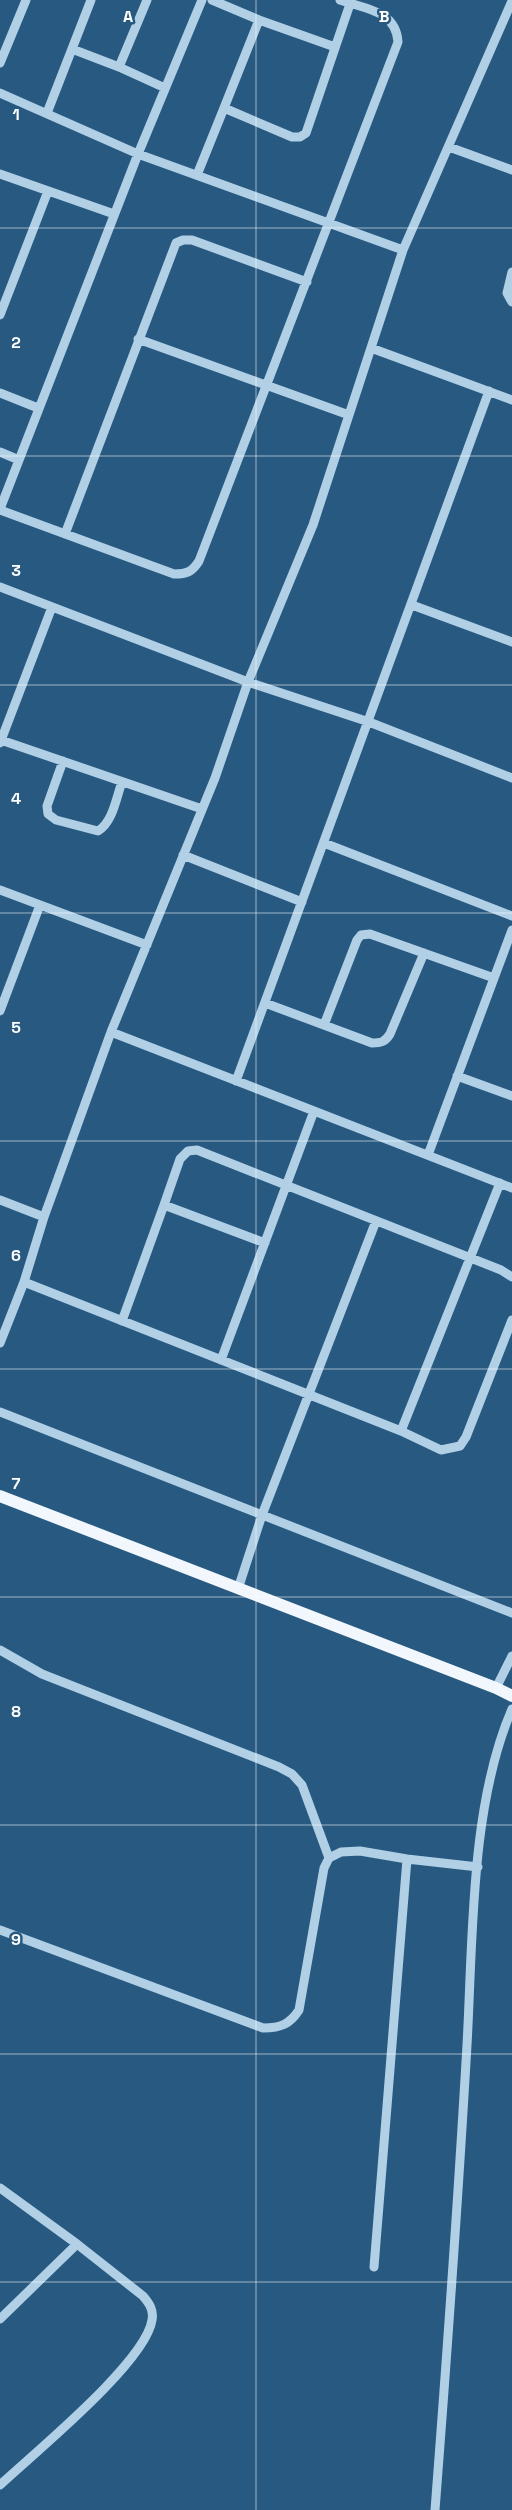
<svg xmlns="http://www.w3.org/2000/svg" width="512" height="2510" font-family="'Space Grotesk',sans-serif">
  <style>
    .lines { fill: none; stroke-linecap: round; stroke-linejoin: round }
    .minor { stroke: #b1d0e6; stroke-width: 9 }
    .major { stroke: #f1f7fd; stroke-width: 12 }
    .grid { fill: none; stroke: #fff; stroke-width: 1; stroke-opacity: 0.55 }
    .grid-label { font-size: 16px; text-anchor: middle; font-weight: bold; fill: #fff; stroke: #285a81; stroke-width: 5; stroke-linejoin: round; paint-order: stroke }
  </style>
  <rect width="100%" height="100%" fill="#285a81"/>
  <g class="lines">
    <path class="minor" d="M 147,0 L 119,67 L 165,88
      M 212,0 L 259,20 L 224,108
      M 259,20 L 335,47
      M 72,49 L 119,67
      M 0,63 L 26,0
      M 0,93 L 138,154 L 403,250
      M 47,113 L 91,0
      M 449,147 L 512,170
      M 0,174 L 114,214
      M 197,175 L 224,108 L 292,137 L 300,137 L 306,133 L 350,4
      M 512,272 L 507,293 L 512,302
      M 0,315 L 48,191
      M 138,339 L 349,415
      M 371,348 L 512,400
      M 0,393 L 38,408
      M 0,452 L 19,460
      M 0,509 L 138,154 L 202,0
      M 0,510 L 174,574 C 187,574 192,572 199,561 L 398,42 C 396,10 365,9 340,0
      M 65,534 L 176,243 L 183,240 L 192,240 L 307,282
      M 0,587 L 248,682 L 369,722 L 512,778
      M 412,605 L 512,642
      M 1,740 L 202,809
      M 0,743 L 52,607
      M 63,761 L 47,806 L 48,814 L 56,820 L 98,831 C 113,822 116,798 122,782
      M 324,843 L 512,916
      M 183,855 L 302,902
      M 0,890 L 147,945
      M 265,1003 L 372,1043 C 381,1043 385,1042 390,1034 L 424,953
      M 0,1011 L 40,905
      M 324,1025 L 357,940 L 361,935 L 370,934 L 494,978
      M 111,1032 L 512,1188
      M 457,1076 L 512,1096
      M 236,1081 L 489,391
      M 428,1155 L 512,930
      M 0,1200 L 44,1217
      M 164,1205 L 180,1159 L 188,1151 L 197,1150 L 501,1270 L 512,1277
      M 24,1282 L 401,1431 L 441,1450 L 460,1446 L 466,1437 L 512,1320
      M 122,1321 L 164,1205 L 265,1243
      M 0,1343 L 24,1282 L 44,1217 L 111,1032 L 215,778 L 248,682 L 313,525 L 403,250 L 512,1
      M 221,1360 L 314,1111
      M 0,1412 L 512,1613
      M 401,1431 L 500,1183
      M 238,1589 L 262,1515 L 376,1221
      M 0,1650 L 42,1674 L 279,1767 L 292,1774 L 302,1785 L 329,1858
      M 496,1688 L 512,1656
      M 0,1930 L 263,2028 C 281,2028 290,2024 299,2010 L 324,1868 L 329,1858 L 341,1852 L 360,1851 L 407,1859 L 478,1867
      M 0,2188 L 77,2244 L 143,2296 C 149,2303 154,2310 152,2320 C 146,2362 34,2453 0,2485
      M 374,2267 L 407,1859
      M 0,2319 L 77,2244
      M 435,2510 C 447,2355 458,2200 467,2045 C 473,1939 470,1806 512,1709"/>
    <path class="major" d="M 0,1496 L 496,1688 L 512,1696"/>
  </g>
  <path class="grid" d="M 256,0 L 256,2510M 0,228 L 512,228M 0,456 L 512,456M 0,685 L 512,685M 0,913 L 512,913M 0,1141 L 512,1141M 0,1369 L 512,1369M 0,1597 L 512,1597M 0,1825 L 512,1825M 0,2054 L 512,2054M 0,2282 L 512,2282"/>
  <g class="grid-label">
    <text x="128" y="22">A</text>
    <text x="384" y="22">B</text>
    <text x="16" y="120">1</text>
    <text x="16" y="348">2</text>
    <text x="16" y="576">3</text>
    <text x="16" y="804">4</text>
    <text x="16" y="1033">5</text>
    <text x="16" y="1261">6</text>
    <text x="16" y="1489">7</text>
    <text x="16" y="1717">8</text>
    <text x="16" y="1945">9</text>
  </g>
</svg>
